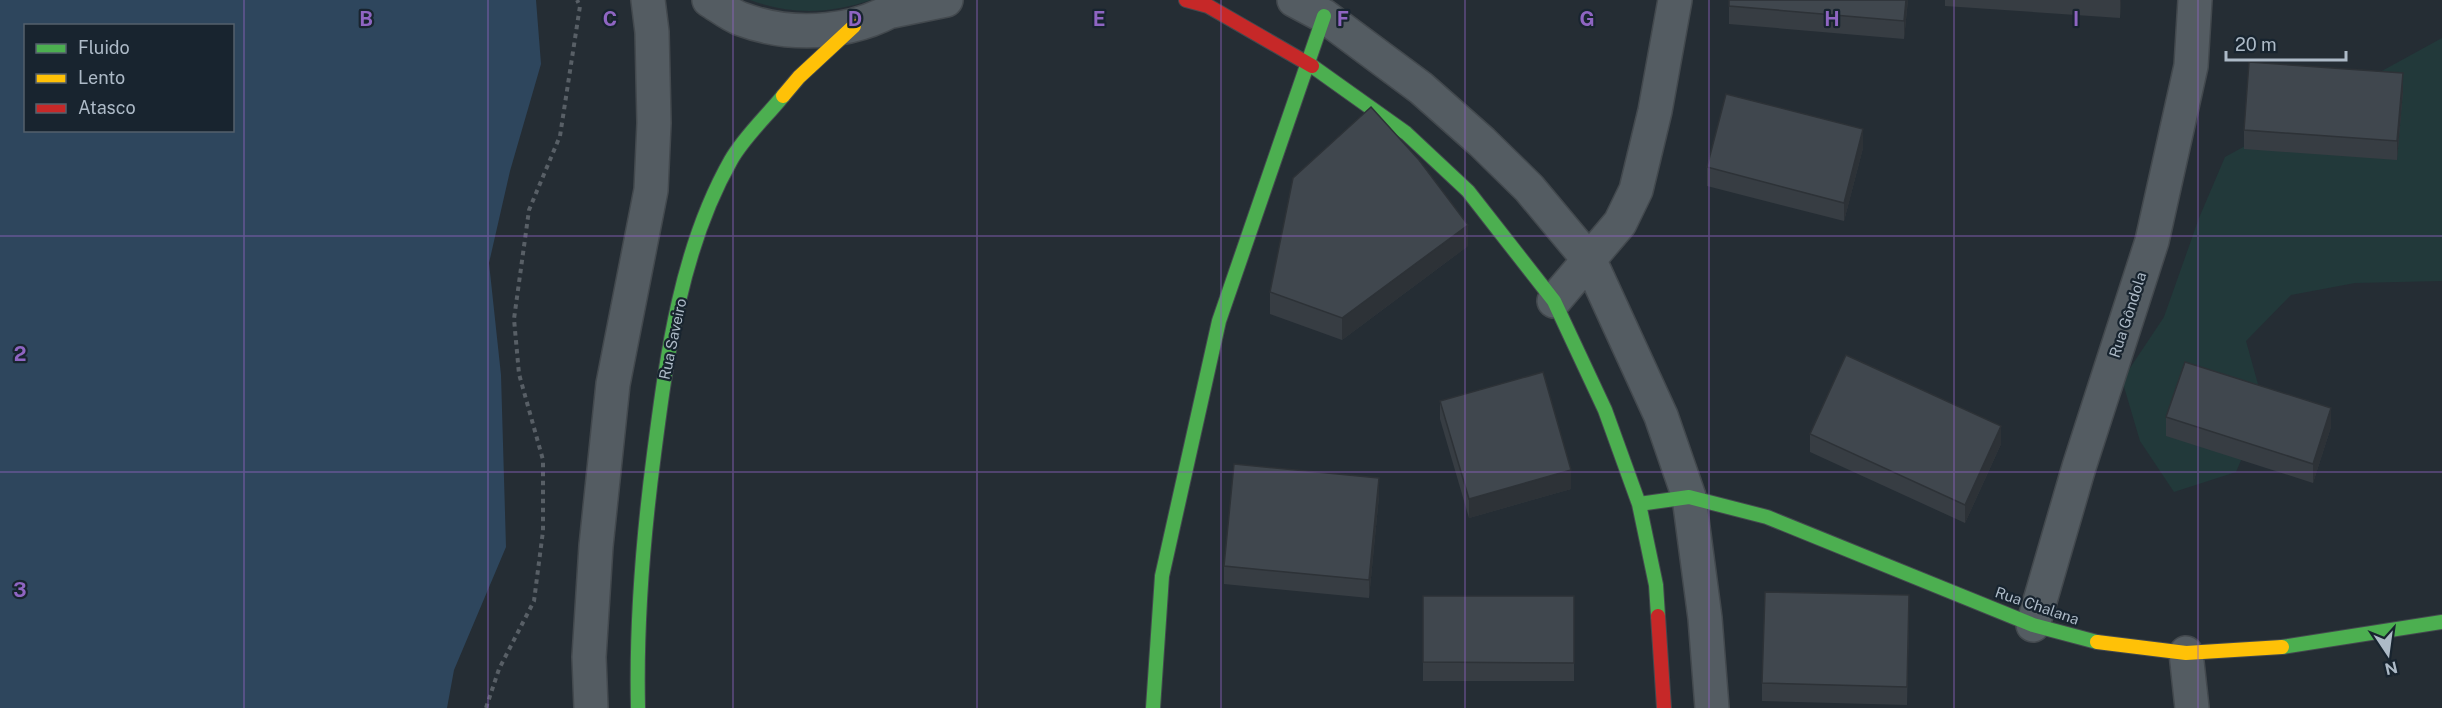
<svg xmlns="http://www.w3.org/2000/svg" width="2442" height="708" font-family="'Public Sans',sans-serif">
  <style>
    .green { fill: #22393a }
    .water { fill: #2e465d; fill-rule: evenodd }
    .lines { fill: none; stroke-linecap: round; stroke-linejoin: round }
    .street-casing { stroke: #43494e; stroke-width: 36 }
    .fast-casing { stroke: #43494e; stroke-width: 16 }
    .slow-casing { stroke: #43494e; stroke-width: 16 }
    .jam-casing { stroke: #43494e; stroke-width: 16 }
    .path { stroke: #585f66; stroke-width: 4; stroke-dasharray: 4.5 4.5; stroke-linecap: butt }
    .street { stroke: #545c62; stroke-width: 33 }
    .fast { stroke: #4caf50; stroke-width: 14 }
    .slow { stroke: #ffc107; stroke-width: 14 }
    .jam { stroke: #c62828; stroke-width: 14 }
    .wall { fill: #373d43 }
    .shaded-wall { fill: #2d3237 }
    .building { fill: #40474e; stroke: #2d3237; stroke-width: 1.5 }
    .grid { fill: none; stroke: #8f65c2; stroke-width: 1.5; stroke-opacity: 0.55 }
    .labels { text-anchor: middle; stroke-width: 4.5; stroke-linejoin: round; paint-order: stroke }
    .street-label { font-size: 15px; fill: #adbac7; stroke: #18242f }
    .grid-label { font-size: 20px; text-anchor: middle; font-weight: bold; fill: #8f65c2; stroke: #18242f; stroke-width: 4.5; stroke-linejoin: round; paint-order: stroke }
  </style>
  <rect width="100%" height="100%" fill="#252d34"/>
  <path class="green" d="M 750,0 L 871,0 C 830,14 790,15 750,0 Z
    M 2442,38 L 2442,281 L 2355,283 L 2291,295 L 2246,341 L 2264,406 L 2236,472 L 2174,492 L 2140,441 L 2122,380 L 2164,317 L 2199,218 L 2225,157 Z"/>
  <path class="water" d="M 0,0 L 536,0 L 541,64 L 510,171 L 489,263 L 501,375 L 506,547 L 454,670 L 447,708 L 0,708 ZM 26,26 L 232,26 L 232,130 L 26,130 Z"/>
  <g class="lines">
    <g class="street-casing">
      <path id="street" d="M 709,0 C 719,6 730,15 741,19 C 795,39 861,34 908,0
        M 1294,0 L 1324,16 L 1421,88 L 1482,142 L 1529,188 L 1590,261 L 1661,416 L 1689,497 L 1705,618 L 1712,708
        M 892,11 L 946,0
        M 1554,301 L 1620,223 L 1636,190 L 1655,111 L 1675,0
        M 2033,625 L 2079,467 L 2152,241 L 2191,66 L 2195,0
        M 2186,653 L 2192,708
        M 591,708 L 589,657 L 596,546 L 613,384 L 651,190 L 654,123 L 652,32 L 648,0"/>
    </g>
    <g class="fast-casing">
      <path id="fast" d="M 1312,66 L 1406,133 L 1468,191 L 1554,301 L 1605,410 L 1639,504 L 1656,585 L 1658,616
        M 1639,504 L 1689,497 L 1767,517 L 2033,625 L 2097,642
        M 2282,647 L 2442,622
        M 638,708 C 636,623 643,538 654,454 C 667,354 681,248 731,160 C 744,137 766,117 783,96
        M 1153,708 L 1162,576 L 1219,321 L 1324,16"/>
    </g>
    <g class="slow-casing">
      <path id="slow" d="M 783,96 L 799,77 L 854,26
        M 2097,642 L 2186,653 L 2282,647"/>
    </g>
    <g class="jam-casing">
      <path id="jam" d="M 1186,0 L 1208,6 L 1312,66
        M 1658,616 L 1664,708"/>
    </g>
    <path class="path" d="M 486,708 L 499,669 L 534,601 L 543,531 L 543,460 L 519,374 L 514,319 L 529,210 L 560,136 L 580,6 L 577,0"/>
    <use href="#street" class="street"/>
    <use href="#fast" class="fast"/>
    <use href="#slow" class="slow"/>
    <use href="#jam" class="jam"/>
  </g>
  <path class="wall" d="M 1908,0 L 1904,39 L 1729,24 L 1729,6 Z
    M 1945,0 L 2121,0 L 2120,18 L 1945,6 Z
    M 2403,91 L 2397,160 L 2244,149 L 2244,130 Z
    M 1863,148 L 1844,221 L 1707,186 L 1707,167 Z
    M 1468,246 L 1342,340 L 1270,314 L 1270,292 Z
    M 1440,401 L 1571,489 L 1469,518 L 1440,419 Z
    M 2166,417 L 2331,427 L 2313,483 L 2166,436 Z
    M 1810,434 L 2001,444 L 1965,523 L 1810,452 Z
    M 1379,496 L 1369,598 L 1224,584 L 1224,566 Z
    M 1423,596 L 1574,596 L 1574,681 L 1423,681 Z
    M 1909,613 L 1907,705 L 1762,701 L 1762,683 Z"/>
  <path class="shaded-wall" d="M 1906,0 L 1908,0 L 1904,39 L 1904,21 Z
    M 2120,0 L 2121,0 L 2120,18 Z
    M 2403,73 L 2403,91 L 2397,160 L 2397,141 Z
    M 1863,129 L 1863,148 L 1844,221 L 1844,203 Z
    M 1468,225 L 1468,246 L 1342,340 L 1342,318 Z
    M 2331,408 L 2331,427 L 2313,483 L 2313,464 Z
    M 2001,426 L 2001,444 L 1965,523 L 1965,505 Z
    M 1571,470 L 1571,489 L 1469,518 L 1469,499 Z
    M 1379,478 L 1379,496 L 1369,598 L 1369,580 Z"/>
  <path class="building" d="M 1729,0 L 1906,0 L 1904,21 L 1729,6 Z
    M 2249,62 L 2403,73 L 2397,141 L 2244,130 Z
    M 1726,94 L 1863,129 L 1844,203 L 1707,167 Z
    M 1371,107 L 1419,160 L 1468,225 L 1342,318 L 1270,292 L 1293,178 Z
    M 1846,355 L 2001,426 L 1965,505 L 1810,434 Z
    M 2185,362 L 2331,408 L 2313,464 L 2166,417 Z
    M 1543,372 L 1571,470 L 1469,499 L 1440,401 Z
    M 1234,464 L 1379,478 L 1369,580 L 1224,566 Z
    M 1765,592 L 1909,595 L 1907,687 L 1762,683 Z
    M 1423,596 L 1574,596 L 1574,663 L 1423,662 Z"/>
  <path class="grid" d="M 244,0 L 244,708M 488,0 L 488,708M 733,0 L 733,708M 977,0 L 977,708M 1221,0 L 1221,708M 1465,0 L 1465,708M 1709,0 L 1709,708M 1954,0 L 1954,708M 2198,0 L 2198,708M 0,236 L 2442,236M 0,472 L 2442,472"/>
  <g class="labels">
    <g class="street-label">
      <text transform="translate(2128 315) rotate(-72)" y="5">Rua Gôndola</text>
      <text transform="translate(673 339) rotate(-78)" y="5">Rua Saveiro</text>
      <text transform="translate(2037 606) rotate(19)" y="5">Rua Chalana</text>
    </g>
  </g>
  <g class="grid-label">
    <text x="366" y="26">B</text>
    <text x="610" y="26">C</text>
    <text x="855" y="26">D</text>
    <text x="1099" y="26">E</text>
    <text x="1343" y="26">F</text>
    <text x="1587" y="26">G</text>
    <text x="1832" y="26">H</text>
    <text x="2076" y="26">I</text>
    <text x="20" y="361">2</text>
    <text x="20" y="597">3</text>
  </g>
  <rect x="24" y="24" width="210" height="108" fill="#18242f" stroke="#54606c" stroke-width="1.5"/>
  <rect x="36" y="44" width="30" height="9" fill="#4caf50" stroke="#54606c" stroke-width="1.5"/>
  <text x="78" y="54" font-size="18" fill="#adbac7">Fluido</text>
  <rect x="36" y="74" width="30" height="9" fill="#ffc107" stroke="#54606c" stroke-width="1.5"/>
  <text x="78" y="84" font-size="18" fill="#adbac7">Lento</text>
  <rect x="36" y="104" width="30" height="9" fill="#c62828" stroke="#54606c" stroke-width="1.5"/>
  <text x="78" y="114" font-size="18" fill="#adbac7">Atasco</text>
  <g transform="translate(2388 654) rotate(167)" stroke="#18242f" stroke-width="4.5" paint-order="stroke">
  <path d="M0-4.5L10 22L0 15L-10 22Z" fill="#adbac7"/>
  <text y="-9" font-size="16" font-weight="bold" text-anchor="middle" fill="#adbac7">N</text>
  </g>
  <path d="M2226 51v9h120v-9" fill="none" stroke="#adbac7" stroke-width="3"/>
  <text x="2235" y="51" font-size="18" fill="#adbac7" stroke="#18242f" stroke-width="4.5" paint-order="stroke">20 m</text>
</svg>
